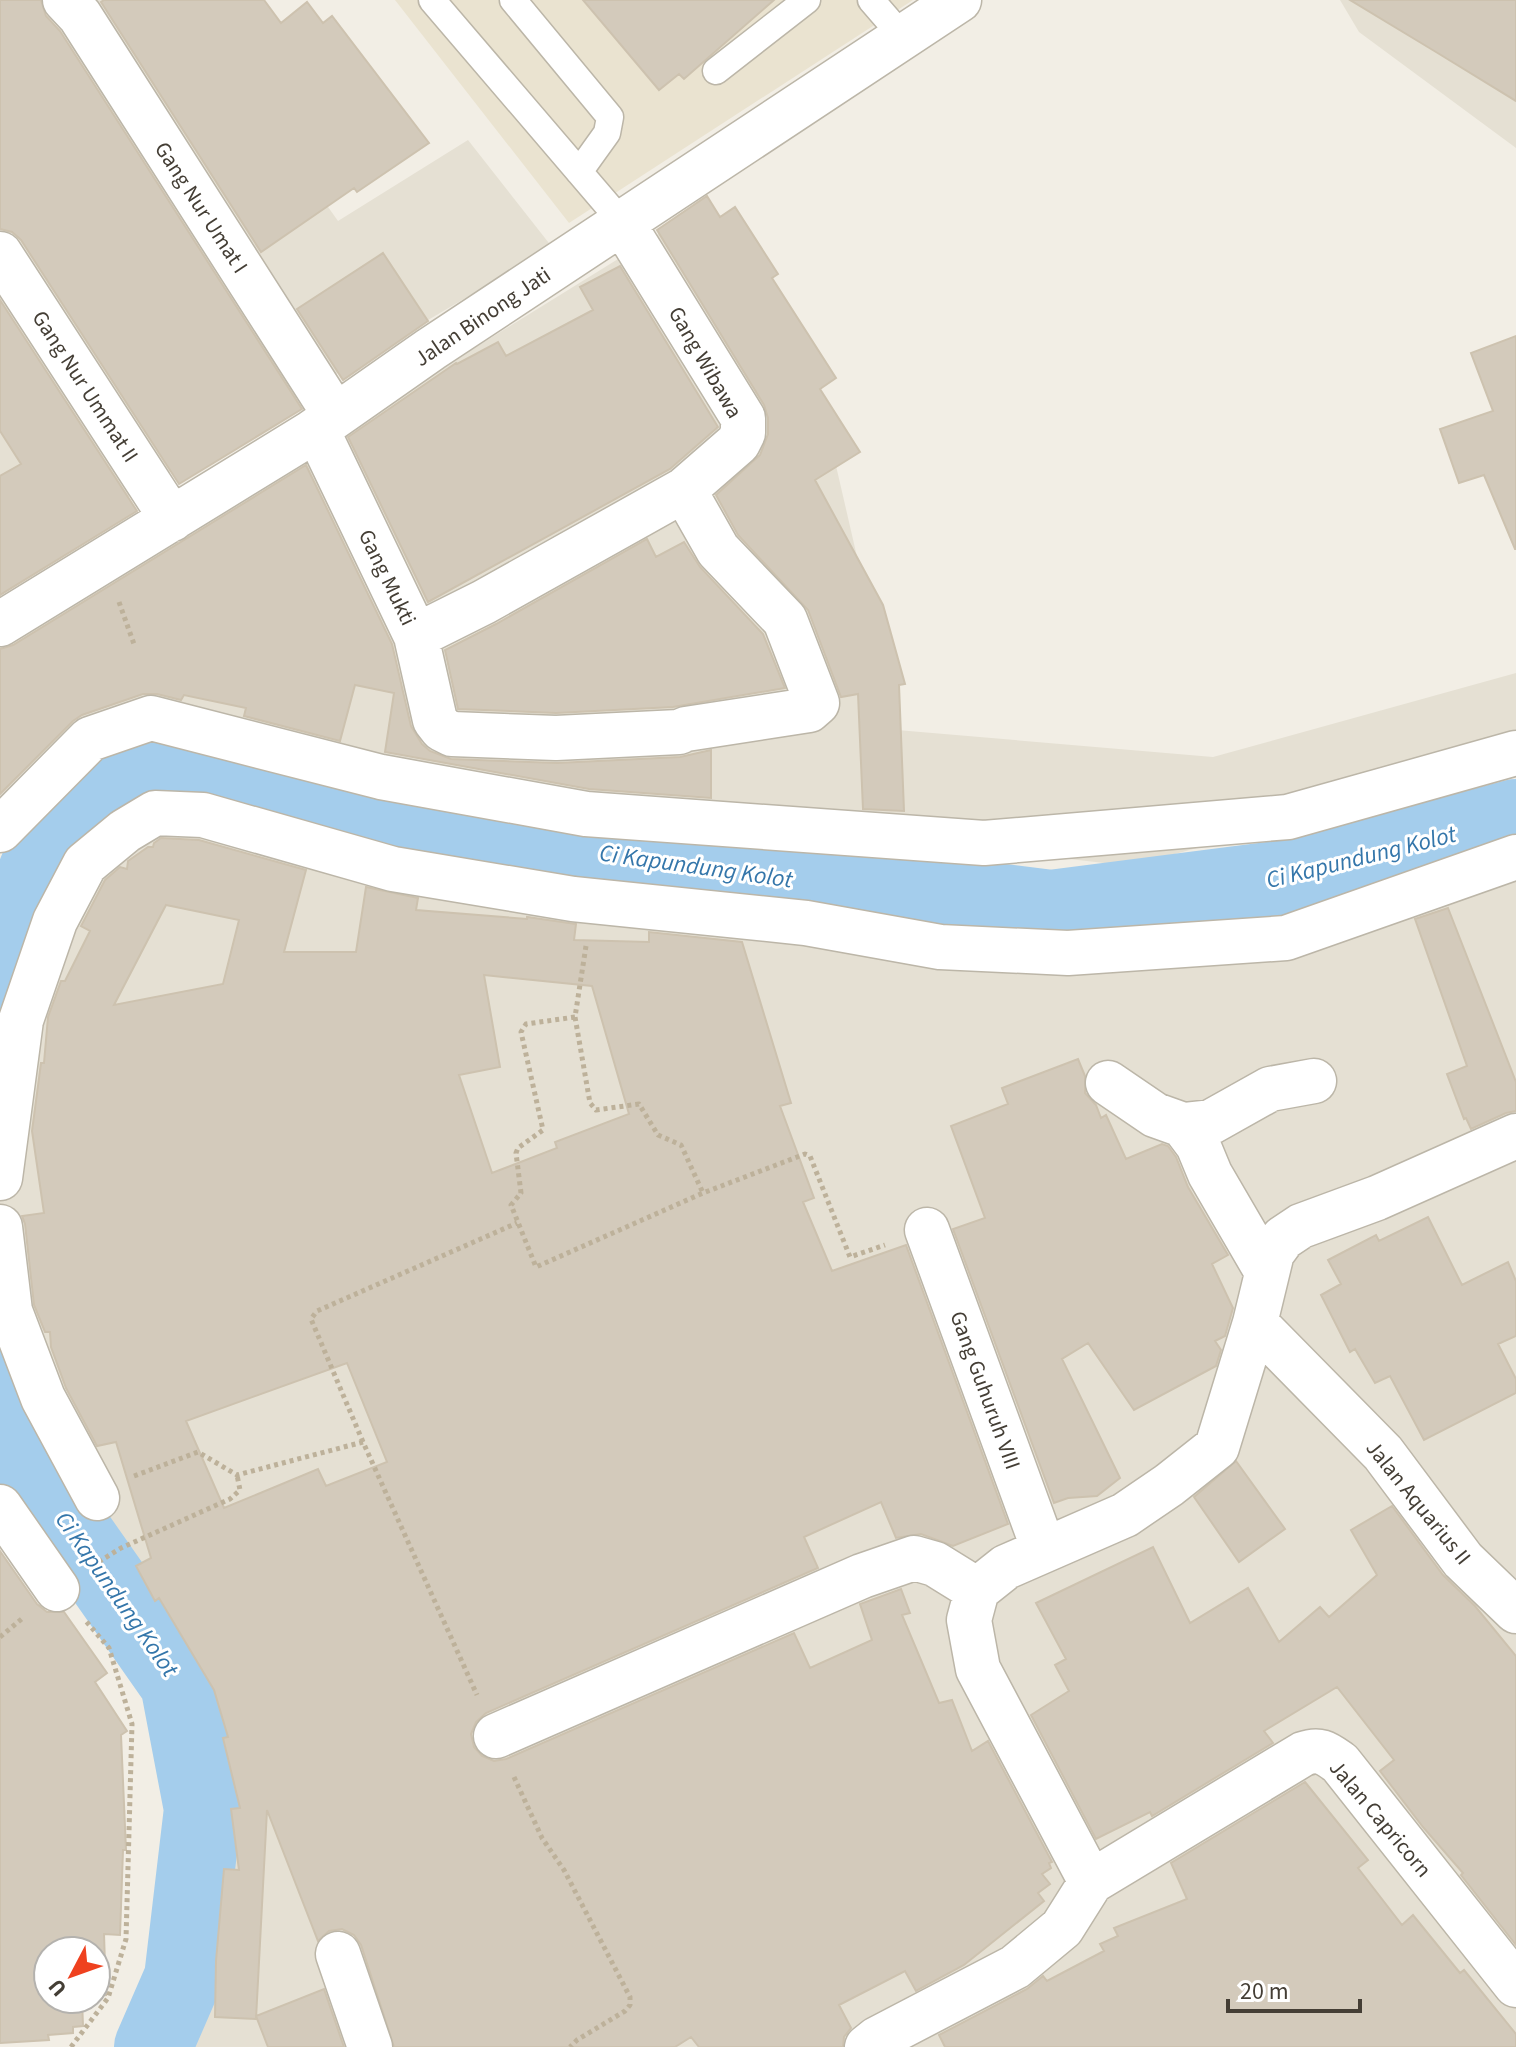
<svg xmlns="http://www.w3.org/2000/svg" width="1516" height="2047" font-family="'Source Sans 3',sans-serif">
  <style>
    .residential { fill: #e5e0d3 }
    .education { fill: #eae3d0 }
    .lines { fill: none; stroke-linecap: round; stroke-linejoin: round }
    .river { stroke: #a4cdec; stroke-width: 78 }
    .building { fill: #d3cabb; stroke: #cdc2af; stroke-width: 2; fill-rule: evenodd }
    .service-casing { stroke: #bcb6a8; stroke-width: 29 }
    .minor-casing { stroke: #bcb6a8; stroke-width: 47 }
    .path { stroke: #bdb19a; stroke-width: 5; stroke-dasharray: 4 4; stroke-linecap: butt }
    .service { stroke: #fff; stroke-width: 26 }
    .minor { stroke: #fff; stroke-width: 44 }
    .labels { text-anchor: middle; stroke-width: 6; stroke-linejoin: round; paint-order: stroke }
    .street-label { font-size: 22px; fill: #443e35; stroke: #fff }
    .water-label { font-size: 24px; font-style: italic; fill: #3476aa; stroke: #fff }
  </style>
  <rect width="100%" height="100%" fill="#f2eee5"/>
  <path class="residential" d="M 0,0 L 181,0 L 338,221 L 468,140 L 552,247 L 0,572 Z
    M 1340,0 L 1516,0 L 1516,148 L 1359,32 Z
    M 702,207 L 828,431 L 897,730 L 1213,757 L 1516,673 L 1516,761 L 1131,866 L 666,813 L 346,781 L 203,714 L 105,742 L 0,841 L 0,642 Z
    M 107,819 L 498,885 L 1066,943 L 1516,835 L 1516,2047 L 169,2047 L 183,2012 L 200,1765 L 195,1693 L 167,1627 L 0,1327 L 0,1027 L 17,948 L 55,876 Z"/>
  <path class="education" d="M 395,0 L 913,0 L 569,223 Z"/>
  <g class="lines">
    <path class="river" d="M 0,979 L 5,951 L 41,862 L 90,788 L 178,766 L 318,800 L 649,863 L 818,880 L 1051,909 L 1291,878 L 1516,818
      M 0,1385 L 22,1459 L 179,1683 L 203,1809 L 183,1978 L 153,2047"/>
  </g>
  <path class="building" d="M 0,0 L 41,0 L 46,16 L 60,31 L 302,409 L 179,484 L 21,240 L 12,232 L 0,229 Z
    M 104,0 L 264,0 L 281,23 L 307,2 L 323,23 L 332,16 L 429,143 L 357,192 L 354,188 L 261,252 L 101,2 Z
    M 583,0 L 774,0 L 684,79 L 679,74 L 659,90 Z
    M 1350,0 L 1516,0 L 1516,101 L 1436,52 Z
    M 707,196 L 720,217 L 735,207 L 778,274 L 772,278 L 836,378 L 820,389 L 860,452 L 815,480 L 883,605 L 905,684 L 899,685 L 904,811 L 863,809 L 858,694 L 841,697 L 808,610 L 738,535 L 716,495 L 760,455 L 768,434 L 768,418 L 764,405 L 657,230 Z
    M 383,253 L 428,321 L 343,380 L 297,309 Z
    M 620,266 L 718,427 L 670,469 L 428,602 L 348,437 L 456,363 L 457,364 L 498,342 L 506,356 L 593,310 L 580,287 Z
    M 0,300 L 137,511 L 0,595 L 0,476 L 21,464 L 0,431 Z
    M 1516,336 L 1516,549 L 1515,549 L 1484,475 L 1459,483 L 1440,429 L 1493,411 L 1471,353 Z
    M 306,465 L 392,644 L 411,726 L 422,744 L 430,751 L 451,759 L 557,763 L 680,757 L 711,750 L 711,798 L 589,789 L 385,752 L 394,693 L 355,685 L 340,741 L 244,716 L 246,708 L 184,695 L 181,700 L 157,694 L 143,694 L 82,715 L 73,721 L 0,794 L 0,649 L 13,645 Z
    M 647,539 L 656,557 L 684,542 L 700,567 L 763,634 L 785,688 L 673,707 L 556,713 L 458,709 L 445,650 L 496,624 Z
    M 161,838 L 199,840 L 306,870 L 284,952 L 356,952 L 366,887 L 418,898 L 416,910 L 527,919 L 527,917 L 576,924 L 574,940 L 649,942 L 649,932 L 742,942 L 791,1103 L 780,1106 L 814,1198 L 803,1202 L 832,1271 L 906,1245 L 1008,1524 L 953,1546 L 921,1534 L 896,1538 L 881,1502 L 804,1537 L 818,1568 L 486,1713 L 476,1722 L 471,1734 L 474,1747 L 482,1756 L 494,1761 L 506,1759 L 794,1633 L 810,1668 L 872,1640 L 860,1604 L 901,1589 L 910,1613 L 902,1615 L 939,1703 L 952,1700 L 972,1751 L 988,1741 L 1052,1862 L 1049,1863 L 1051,1868 L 1042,1874 L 1050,1884 L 1038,1893 L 1044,1901 L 964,1965 L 916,1991 L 905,1971 L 839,2005 L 851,2028 L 844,2037 L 843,2047 L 699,2047 L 691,2037 L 675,2047 L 394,2047 L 361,1945 L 354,1935 L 342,1929 L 329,1931 L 318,1941 L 267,1810 L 256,2019 L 215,2017 L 216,1961 L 224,1869 L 239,1870 L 231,1809 L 240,1808 L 223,1738 L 228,1737 L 214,1690 L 159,1598 L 155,1601 L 136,1566 L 151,1558 L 116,1442 L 97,1446 L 66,1388 L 51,1347 L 50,1332 L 45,1332 L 34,1305 L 25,1224 L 22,1216 L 44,1213 L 32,1131 L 41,1063 L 44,1063 L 48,1017 L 61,981 L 65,981 L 90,931 L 81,926 L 105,880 L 120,867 L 127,869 L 128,861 L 148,847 L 153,847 L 154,843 ZM 166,905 L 239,920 L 223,984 L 114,1005 ZM 484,975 L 592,986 L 629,1114 L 555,1142 L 557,1148 L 492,1173 L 459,1075 L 500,1067 ZM 347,1363 L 387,1462 L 326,1486 L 318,1469 L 224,1508 L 186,1421 Z
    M 1448,908 L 1516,1082 L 1516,1111 L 1506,1113 L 1471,1129 L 1466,1118 L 1464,1119 L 1447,1074 L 1467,1066 L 1415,919 Z
    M 1078,1059 L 1085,1076 L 1085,1093 L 1096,1105 L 1101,1118 L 1106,1115 L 1126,1159 L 1162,1144 L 1168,1146 L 1176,1157 L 1188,1187 L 1228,1255 L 1212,1264 L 1233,1308 L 1225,1336 L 1215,1341 L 1221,1350 L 1216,1366 L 1134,1410 L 1088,1343 L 1062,1359 L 1120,1478 L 1097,1496 L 1068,1498 L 1054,1503 L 953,1229 L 985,1218 L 951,1126 L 1008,1104 L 1002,1088 Z
    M 1428,1217 L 1462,1285 L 1508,1262 L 1516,1281 L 1516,1336 L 1498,1344 L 1516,1379 L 1516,1393 L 1424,1440 L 1390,1376 L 1375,1383 L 1355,1349 L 1350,1352 L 1321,1295 L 1341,1284 L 1328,1260 L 1376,1235 L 1379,1241 Z
    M 1236,1461 L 1285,1529 L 1239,1562 L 1194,1497 Z
    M 1392,1506 L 1443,1575 L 1475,1606 L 1516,1656 L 1516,1945 L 1461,1875 L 1463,1873 L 1423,1827 L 1380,1771 L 1394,1760 L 1337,1687 L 1264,1731 L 1273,1743 L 1152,1816 L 1150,1812 L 1096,1839 L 1031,1715 L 1069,1691 L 1055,1665 L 1066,1659 L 1036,1603 L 1153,1547 L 1190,1623 L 1248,1588 L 1279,1642 L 1320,1607 L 1329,1617 L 1377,1575 L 1351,1530 Z
    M 0,1551 L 37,1604 L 47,1612 L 64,1612 L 107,1673 L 95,1682 L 127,1731 L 121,1735 L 126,1850 L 123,1850 L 120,1935 L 104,1934 L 106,1995 L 96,1996 L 96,1951 L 48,1951 L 48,1999 L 82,1999 L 83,2026 L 73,2027 L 73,2033 L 48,2035 L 49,2040 L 0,2043 Z
    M 1305,1782 L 1368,1860 L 1358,1868 L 1402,1925 L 1413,1915 L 1460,1973 L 1464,1970 L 1516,2034 L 1516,2047 L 945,2047 L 939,2035 L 1027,1989 L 1043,1976 L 1047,1981 L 1104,1951 L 1100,1944 L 1118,1936 L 1114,1928 L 1187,1899 L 1171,1863 Z
    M 324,1989 L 344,2047 L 268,2047 L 256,2016 Z"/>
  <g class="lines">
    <g class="service-casing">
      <path id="service" d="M 432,0 L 622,222
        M 513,0 L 610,117 L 607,133 L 579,172
        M 871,0 L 903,37
        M 716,71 L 807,0"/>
    </g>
    <g class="minor-casing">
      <path id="minor" d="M 65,0 L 80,16 L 335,415
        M 622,222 L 743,418 L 743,433 L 738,443 L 684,490
        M 0,254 L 172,519
        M 317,430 L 416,636 L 435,720 L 442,729 L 452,734 L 556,738 L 679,732 L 686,729 L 809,710 L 817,703 L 785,620 L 718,550 L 684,490 L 484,602 L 416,636
        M 0,624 L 311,433 L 431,349 L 959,0
        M 0,830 L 90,739 L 151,718 L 381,777 L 586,814 L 984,843 L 1288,817 L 1516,753
        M 1108,1083 L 1155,1115 L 1183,1125 L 1198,1145 L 1210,1174 L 1267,1272
        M 1183,1125 L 1211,1122 L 1270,1089 L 1314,1081
        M 0,1178 L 21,1020 L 55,921 L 85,864 L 125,831 L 155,813 L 203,815 L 393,869 L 573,899 L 806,923 L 940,947 L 1068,953 L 1286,938 L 1516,857
        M 0,1227 L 10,1311 L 43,1398 L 97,1498
        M 927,1230 L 1044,1550
        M 1255,1323 L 1383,1453 L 1463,1560 L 1516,1611
        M 0,1507 L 57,1589
        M 496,1736 L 862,1576 L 914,1558 L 935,1564 L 977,1590
        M 1091,1882 L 978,1669 L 969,1620 L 977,1590 L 1006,1567 L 1125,1515 L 1169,1485 L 1217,1447 L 1255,1323 L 1272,1253 L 1283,1238 L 1301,1226 L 1377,1198 L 1516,1136
        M 338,1954 L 370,2047
        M 867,2047 L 877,2039 L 1015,1967 L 1062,1928 L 1091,1882 L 1303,1754 C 1320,1748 1326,1753 1340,1763 L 1516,1985"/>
    </g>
    <path class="path" d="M 119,602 L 135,647
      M 586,946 L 575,1017 L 590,1103 L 596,1110 L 639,1104 L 658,1135 L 681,1145 L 703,1193
      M 575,1017 L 526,1024 L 521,1032 L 543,1130 L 518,1148 L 516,1153 L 521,1193 L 511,1205 L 536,1267 L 703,1193 L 805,1154 L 810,1156 L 850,1257 L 885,1245
      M 363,1442 L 311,1319 L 317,1311 L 517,1223
      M 134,1476 L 198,1452 L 237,1475 L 363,1442 L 477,1695
      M 92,1566 L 121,1548 L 230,1499 L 240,1490 L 237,1475
      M 0,1637 L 24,1617
      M 514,1777 L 542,1838 L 564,1870 L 630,1997 L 630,2005 L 625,2011 L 577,2040 L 570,2047
      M 71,2047 L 108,1998 L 126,1939 L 132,1724 L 109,1648 L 85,1620"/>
    <use href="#service" class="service"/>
    <use href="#minor" class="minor"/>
  </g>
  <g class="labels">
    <g class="street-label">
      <text transform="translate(202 207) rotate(57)" y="8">Gang Nur Umat I</text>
      <text transform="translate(482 316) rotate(-34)" y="8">Jalan Binong Jati</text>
      <text transform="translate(706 362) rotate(60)" y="8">Gang Wibawa</text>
      <text transform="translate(86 386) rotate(57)" y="8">Gang Nur Ummat II</text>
      <text transform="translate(388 577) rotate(64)" y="8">Gang Mukti</text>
      <text transform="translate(986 1390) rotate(70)" y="8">Gang Guhuruh VIII</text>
      <text transform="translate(1419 1502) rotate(51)" y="8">Jalan Aquarius II</text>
      <text transform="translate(1381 1818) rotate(50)" y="8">Jalan Capricorn</text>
    </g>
    <g class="water-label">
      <text transform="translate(1361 857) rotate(-14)" y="8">Ci Kapundung Kolot</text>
      <text transform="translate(696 866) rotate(8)" y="8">Ci Kapundung Kolot</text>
      <text transform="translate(117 1594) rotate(55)" y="8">Ci Kapundung Kolot</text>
    </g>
  </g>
  <g transform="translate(72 1975) rotate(229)"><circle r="38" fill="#ffffff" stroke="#b4b2ae" stroke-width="2"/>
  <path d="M0-6L14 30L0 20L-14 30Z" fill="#ef411f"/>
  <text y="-12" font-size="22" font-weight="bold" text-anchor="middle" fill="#443e35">U</text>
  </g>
  <path d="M1228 1999v12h132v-12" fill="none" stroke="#443e35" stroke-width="4"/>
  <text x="1240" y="1999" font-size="24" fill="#443e35" stroke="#ffffff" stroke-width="6" paint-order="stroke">20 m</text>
</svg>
